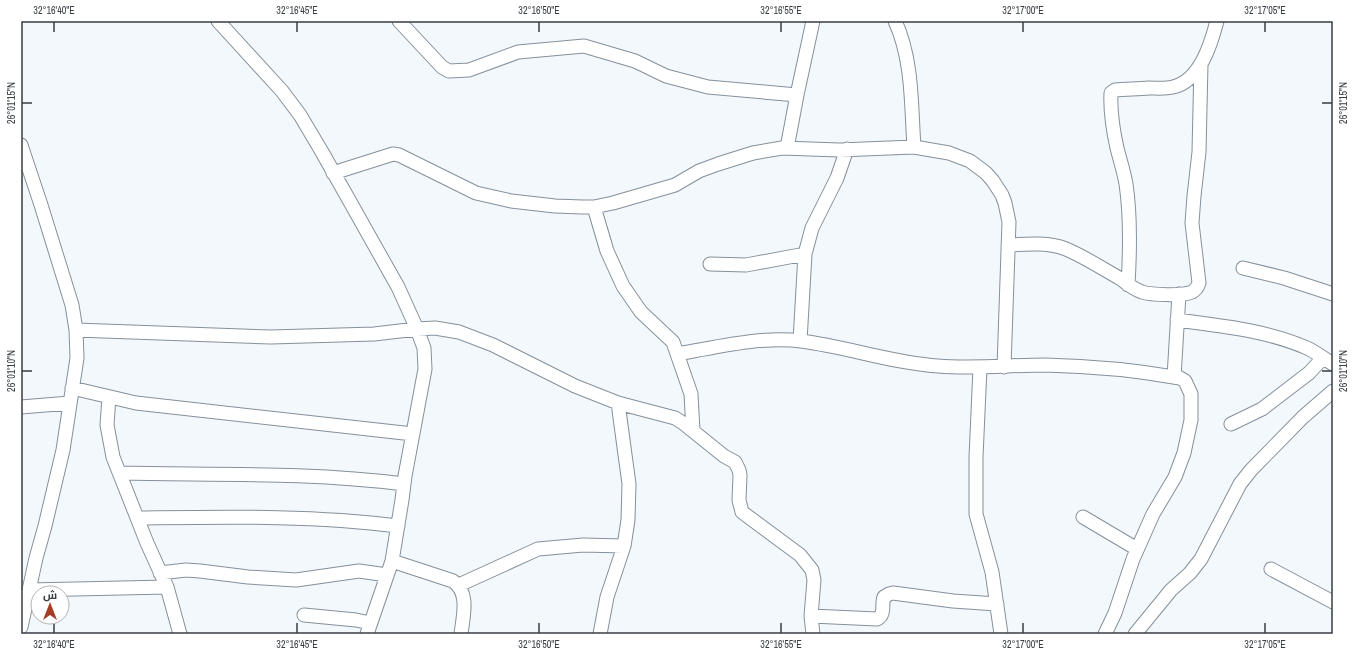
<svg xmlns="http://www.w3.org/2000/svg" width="1354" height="655" font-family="'Archivo Narrow',Cairo,sans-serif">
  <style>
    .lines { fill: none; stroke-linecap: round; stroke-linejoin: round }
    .minor-casing { stroke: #84909b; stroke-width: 15 }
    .minor { stroke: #fff; stroke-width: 13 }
    .ticks { fill: none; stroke: #383d42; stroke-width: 1.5 }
    .neatline { fill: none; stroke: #383d42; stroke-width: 1.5 }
    .ticks-label { font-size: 10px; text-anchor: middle; fill: #383d42 }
  </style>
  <rect width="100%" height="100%" fill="#f3f8fd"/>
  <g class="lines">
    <g class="minor-casing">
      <path id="minor" d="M 218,21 L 282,91 L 300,115 L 322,152 L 398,287 L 417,329 L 424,348 L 425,369 L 405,476 L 402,500 L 392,561 L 367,634
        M 399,21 L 442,67 L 449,71 L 469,70 L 518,52 L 584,46 L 635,61 L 666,76 L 708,87 L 797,95 L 787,148
        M 895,21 C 913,60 911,105 914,147
        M 797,95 L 813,21
        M 21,145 L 41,205 L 72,305 L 76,330 L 77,358 L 63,450 L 45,526 L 36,558 L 21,627
        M 333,173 L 393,154 L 399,155 L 476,193 L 511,201 L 555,206 L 582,207 L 594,207 L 613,203 L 675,185 L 699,171 L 718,164 L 753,153 L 782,148 L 839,150 L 914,147 L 949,153 L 970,161 L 986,173 L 993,181 L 1002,195 L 1005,203 L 1009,222 L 1004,367
        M 594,207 L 607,251 L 623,286 L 641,312 L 673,342 L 691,394 L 693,431
        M 1008,245 C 1026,244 1049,242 1066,249 C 1085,257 1103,269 1121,279 C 1127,284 1134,289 1142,292 C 1151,295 1183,296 1192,292 C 1196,290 1198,286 1199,283 L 1192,223 L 1194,196 L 1199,152 L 1201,64
        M 710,264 L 746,265 L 805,254
        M 1243,268 L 1284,278 L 1333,294
        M 1128,285 C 1130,251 1131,217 1126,184 C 1124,172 1120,160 1117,148 C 1113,130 1110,112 1111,93 L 1115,90 C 1126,89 1137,89 1149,88 C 1157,88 1165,89 1173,87 C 1200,81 1211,44 1217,21
        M 1177,320 C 1221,326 1266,330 1307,348 C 1316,352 1324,359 1333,364
        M 76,330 L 271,337 L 374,334 L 417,329 L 435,328 L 459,332 L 493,345 L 575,386 L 618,403 L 675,418 L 683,423 L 724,456 L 735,462 L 739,470 L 740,475 L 739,500 L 742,512 L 800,555 L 812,570 L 814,580 L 811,616 L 813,634
        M 800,341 L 805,254 L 812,228 L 837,178 L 847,149
        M 678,354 C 716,347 763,336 801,341 C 848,347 892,363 938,366 C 974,369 1009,365 1045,365 C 1090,366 1135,370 1180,378 L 1185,381 L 1191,394 L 1191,420 L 1184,453 L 1175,477 L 1153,514 L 1133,559 L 1115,613 L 1105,634
        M 980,368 L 976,457 L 976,514 L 992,572 L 1001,634
        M 1174,377 L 1179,294
        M 72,388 L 136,403 L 413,434
        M 109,397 L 107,425 L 113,457 L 147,543 L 167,587 L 180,634
        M 21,407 L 70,403
        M 1231,424 L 1262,409 L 1309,373 L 1323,358
        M 120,473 C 214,475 310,472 404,484
        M 1083,517 L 1137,549
        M 138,518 C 225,517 312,515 398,526
        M 392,561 L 453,581 C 470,593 463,616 461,634
        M 1271,569 L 1333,602
        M 160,573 L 186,570 L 200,571 L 248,577 L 296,580 L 359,571 L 387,575
        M 459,585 L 538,549 L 583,545 L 624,546
        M 29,590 L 167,587
        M 304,615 L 356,620 L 370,623
        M 811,616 L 877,619 C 886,614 881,605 884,597 L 889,594 L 893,593 L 953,601 L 997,604
        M 600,634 L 607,597 L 624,546 L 628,520 L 629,484 L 618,403
        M 1135,634 L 1171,590 L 1190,573 L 1201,559 L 1240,484 L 1251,470 L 1303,417 L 1333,391"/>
    </g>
    <use href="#minor" class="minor"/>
  </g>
  <path class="ticks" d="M 54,22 L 54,32M 297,22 L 297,32M 539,22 L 539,32M 781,22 L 781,32M 1023,22 L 1023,32M 1265,22 L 1265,32M 22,103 L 32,103M 1322,103 L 1332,103M 22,371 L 32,371M 1322,371 L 1332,371M 54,623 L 54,633M 297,623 L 297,633M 539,623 L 539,633M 781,623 L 781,633M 1023,623 L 1023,633M 1265,623 L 1265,633"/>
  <rect width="1354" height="655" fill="none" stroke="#ffffff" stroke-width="44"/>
  <g transform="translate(50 605)"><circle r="19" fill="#ffffff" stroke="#afb1b3"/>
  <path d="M0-3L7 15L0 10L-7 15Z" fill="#a53c23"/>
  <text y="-6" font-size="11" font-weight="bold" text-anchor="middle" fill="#383d42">ش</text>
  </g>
  <rect x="22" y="22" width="1310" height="611" class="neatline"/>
  <g class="ticks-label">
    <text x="54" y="14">32°16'40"E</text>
    <text x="297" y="14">32°16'45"E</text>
    <text x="539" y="14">32°16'50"E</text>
    <text x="781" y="14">32°16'55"E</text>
    <text x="1023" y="14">32°17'00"E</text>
    <text x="1265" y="14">32°17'05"E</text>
    <text transform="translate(11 103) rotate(-90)" y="4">26°01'15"N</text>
    <text transform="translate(1343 103) rotate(-90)" y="4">26°01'15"N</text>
    <text transform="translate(11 371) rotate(-90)" y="4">26°01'10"N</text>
    <text transform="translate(1343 371) rotate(-90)" y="4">26°01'10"N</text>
    <text x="54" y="648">32°16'40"E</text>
    <text x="297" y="648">32°16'45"E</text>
    <text x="539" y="648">32°16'50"E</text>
    <text x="781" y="648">32°16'55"E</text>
    <text x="1023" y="648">32°17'00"E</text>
    <text x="1265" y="648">32°17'05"E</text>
  </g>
</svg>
